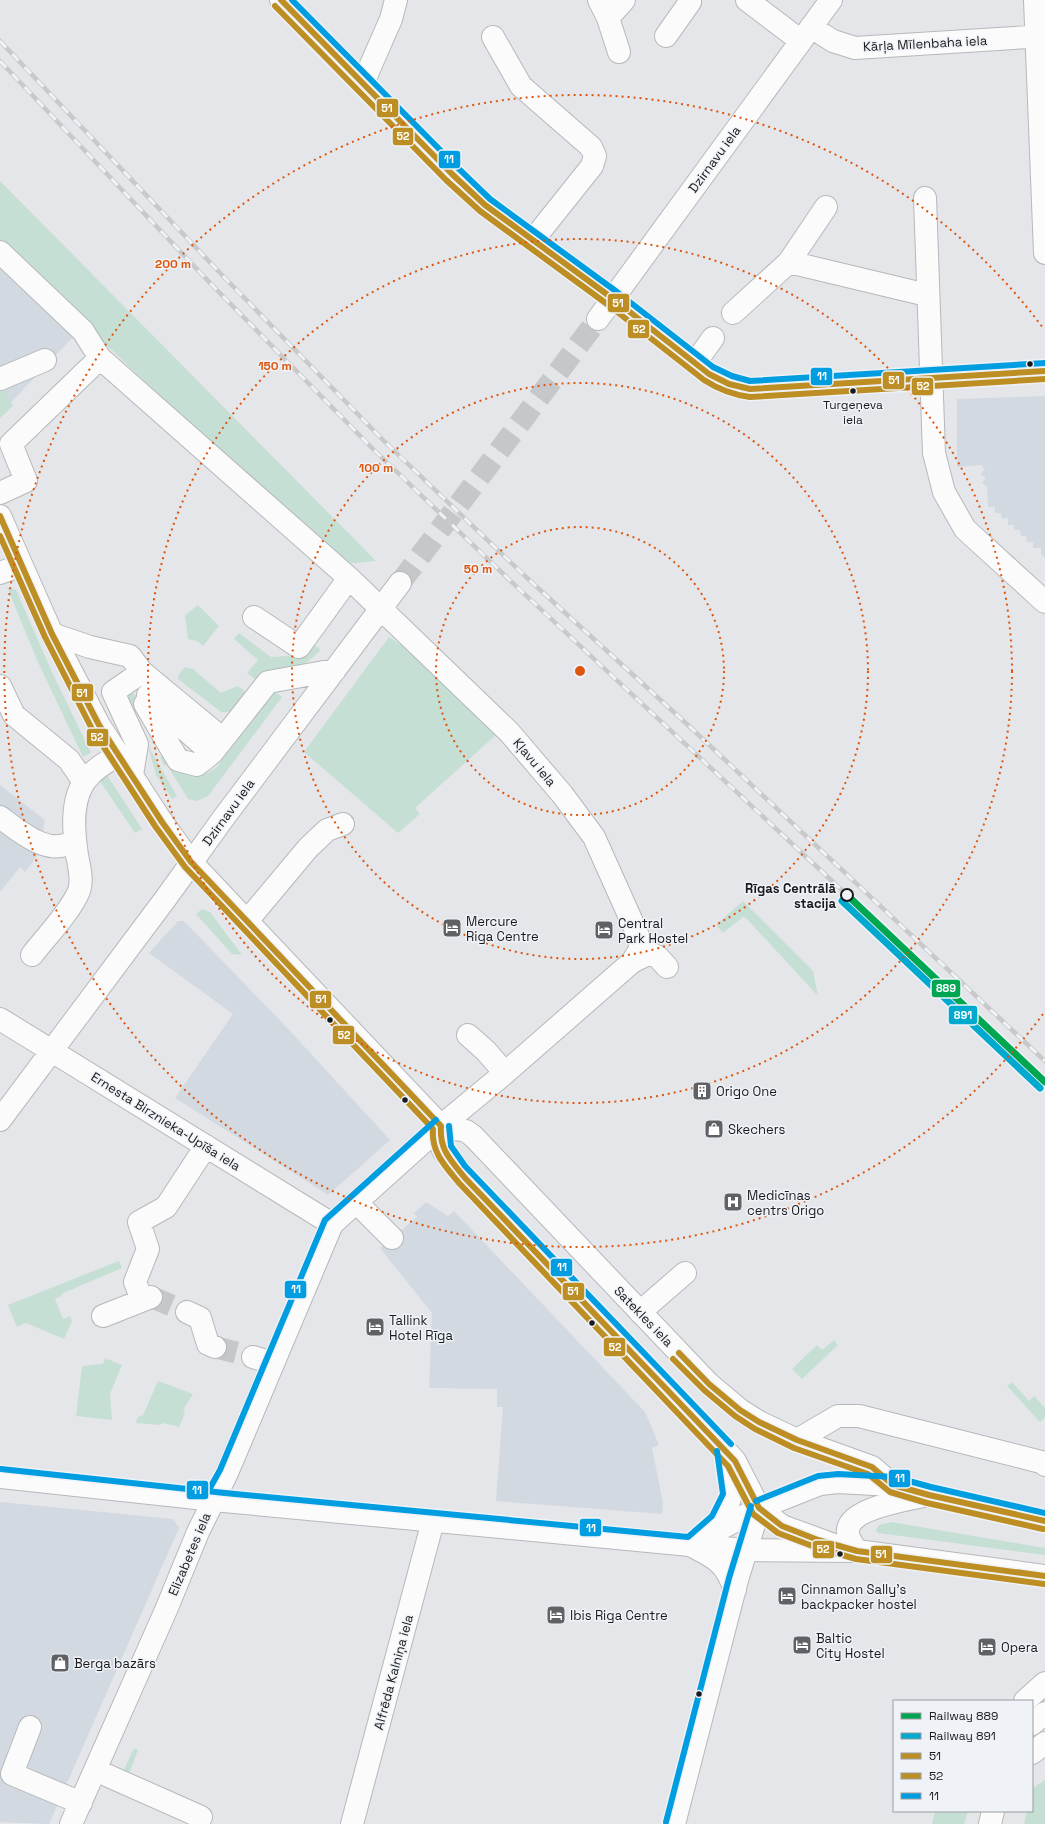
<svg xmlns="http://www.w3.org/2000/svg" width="1045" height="1824" font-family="'Space Grotesk',sans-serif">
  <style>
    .built { fill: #d3d9e0 }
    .green { fill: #c6dfd4 }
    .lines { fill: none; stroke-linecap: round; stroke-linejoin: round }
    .minor-tunnel { stroke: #c6c7ca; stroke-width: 22; stroke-dasharray: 22 11; stroke-linecap: butt }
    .minor-casing { stroke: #b6b8ba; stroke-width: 24 }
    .major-casing { stroke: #b6b8ba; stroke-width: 24 }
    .highway-casing { stroke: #b6b8ba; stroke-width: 24 }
    .minor { stroke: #fbfbfc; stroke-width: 22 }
    .major { stroke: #fbfbfc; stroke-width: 22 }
    .highway { stroke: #fbfbfc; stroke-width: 22 }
    .rail-casing { stroke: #c9c9ca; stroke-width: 4.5 }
    .rail { stroke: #eff3f8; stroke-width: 3; stroke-dasharray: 9; stroke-linecap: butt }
    .bus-1-casing { stroke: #eff3f8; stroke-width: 9 }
    .bus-2-casing { stroke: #eff3f8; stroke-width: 9 }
    .bus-3-casing { stroke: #eff3f8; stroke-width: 9 }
    .bus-1 { stroke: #bd8e24; stroke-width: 6 }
    .bus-2 { stroke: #bd8e24; stroke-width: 6 }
    .bus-3 { stroke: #009de0; stroke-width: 6 }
    .rail-1-casing { stroke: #eff3f8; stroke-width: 10 }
    .rail-2-casing { stroke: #eff3f8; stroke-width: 10 }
    .rail-1 { stroke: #00a651; stroke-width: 7 }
    .rail-2 { stroke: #00a9ce; stroke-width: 7 }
    .ring { fill: none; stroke: #de560d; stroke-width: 2; stroke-dasharray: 2 4 }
    .bus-dot { fill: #191a1c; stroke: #eff3f8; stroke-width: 1.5 }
    .stop-dot { fill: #eff3f8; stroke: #191a1c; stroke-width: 2 }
    .labels { text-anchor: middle; stroke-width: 3; stroke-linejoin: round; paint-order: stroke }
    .bus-label { font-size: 12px; fill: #191a1c; stroke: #eff3f8 }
    .street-label { font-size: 13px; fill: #191a1c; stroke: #eff3f8 }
    .stop-label { font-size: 13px; font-weight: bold; fill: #191a1c; stroke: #eff3f8; text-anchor: end }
    .poi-label { font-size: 13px; fill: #191a1c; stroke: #eff3f8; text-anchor: start }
    .centre { fill: #de560d; stroke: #eff3f8; stroke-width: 2 }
    .ring-label { font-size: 12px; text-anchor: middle; font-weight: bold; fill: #de560d; stroke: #eff3f8; stroke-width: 3; stroke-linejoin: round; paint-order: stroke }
    .line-badge { stroke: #eff3f8; stroke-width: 1.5 }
    .badge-label { font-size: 11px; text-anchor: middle; font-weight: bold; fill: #fff }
  </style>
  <rect width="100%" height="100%" fill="#e4e6e9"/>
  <path class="built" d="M 0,258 L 76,334 L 0,414 Z
    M 1045,396 L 1045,558 L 1041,554 L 1041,548 L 1033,548 L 1033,542 L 1027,542 L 1026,536 L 1021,536 L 1020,530 L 1014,530 L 1014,525 L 1008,525 L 1008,518 L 1002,519 L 1001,513 L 995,513 L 995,507 L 988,507 L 987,487 L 982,483 L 986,478 L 981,474 L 985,469 L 981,465 L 957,467 L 957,399 Z
    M 0,785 L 45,820 L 40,852 L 25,872 L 20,867 L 0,892 Z
    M 178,921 L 184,921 L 291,1032 L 390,1140 L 328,1195 L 175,1098 L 233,1014 L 149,953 Z
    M 426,1202 L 448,1216 L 454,1211 L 645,1412 L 659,1445 L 652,1448 L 663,1503 L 662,1514 L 496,1501 L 503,1407 L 497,1407 L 497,1389 L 429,1388 L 432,1313 L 380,1248 L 417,1217 L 414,1213 Z
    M 0,1502 L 173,1519 L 179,1528 L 49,1824 L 0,1822 Z"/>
  <path class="green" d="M 0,181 L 376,561 L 343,564 L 194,428 L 0,244 Z
    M 3,385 L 13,406 L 0,418 L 0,386 Z
    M 7,587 L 16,590 L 52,672 L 91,753 L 83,757 L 37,660 Z
    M 198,605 L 219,626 L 203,646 L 197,641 L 188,639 L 185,615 Z
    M 239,633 L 271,657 L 304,655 L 313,644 L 321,650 C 314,656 307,663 298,667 C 281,674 272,662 256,680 L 247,673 L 258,660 L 234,639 Z
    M 389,637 L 412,652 L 497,734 L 415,808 L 420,814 L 398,833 L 304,752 Z
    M 185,667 L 193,669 L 221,693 L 238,686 L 247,693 L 231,712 L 221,712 L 178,679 L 179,674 Z
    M 274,691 L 282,697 L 208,796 L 197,801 L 188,799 L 167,765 L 165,766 L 160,758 L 162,756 L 125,693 L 135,694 L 158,738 L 198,774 L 208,773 L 217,767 Z
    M 148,746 L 177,796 L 172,799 L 156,775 Z
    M 107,775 L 142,829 L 135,833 L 100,781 Z
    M 743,901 L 813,971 L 818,996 L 746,918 L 743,917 L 723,933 L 716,925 Z
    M 202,909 L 210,912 L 242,955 L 232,954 L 196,914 Z
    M 119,1261 L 122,1268 L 61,1294 L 62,1296 L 55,1299 L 63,1319 L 70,1316 L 72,1321 L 64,1339 L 26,1323 L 17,1327 L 8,1305 Z
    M 834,1340 L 838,1345 L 802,1379 L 792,1369 L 817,1345 L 822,1350 Z
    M 105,1358 L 122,1365 L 110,1394 L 112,1420 L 76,1416 L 82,1366 L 103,1364 Z
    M 158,1381 L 193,1394 L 183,1410 L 185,1413 L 179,1427 L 163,1423 L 160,1425 L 136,1423 L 137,1418 L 143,1415 Z
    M 1012,1382 L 1029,1401 L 1034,1396 L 1045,1408 L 1045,1417 L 1040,1422 L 1007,1386 Z
    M 891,1522 L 1045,1548 L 1045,1555 L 878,1533 L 876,1530 L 879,1525 Z
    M 134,1748 L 138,1750 L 129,1774 L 121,1776 Z
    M 1045,1780 L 1045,1824 L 1024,1824 L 1027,1811 L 1032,1811 L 1033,1788 Z
    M 935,1811 L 968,1811 L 964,1824 L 932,1824 Z"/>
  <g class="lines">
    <path class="minor-tunnel" d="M 400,583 L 598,319
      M 151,1297 L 187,1312
      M 215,1347 L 253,1357"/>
    <g class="minor-casing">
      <path id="minor" d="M 281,0 L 452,174 L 485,205 L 612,298 L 709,374 C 723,382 735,387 750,389 L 1045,371
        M 599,0 L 608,18 L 624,0
        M 747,0 L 801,41
        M 1035,0 L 1045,253
        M 608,18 L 619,52
        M 811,27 L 833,41 L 855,48 L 1045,36
        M 666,36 L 690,2 L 689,0
        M 493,37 L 521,86 L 591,147 L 595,156 L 592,166 L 533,240
        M 363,83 L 391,19 L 396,0
        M 925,198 L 934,453 L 944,492 L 965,529 L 1045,602
        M 0,252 L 83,331 L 100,358 L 349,578 L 509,732 L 562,794 L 594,837 L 637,933 L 641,948 L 632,962 L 505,1073 L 441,1126 L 332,1224 L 227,1473 L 198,1532 L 166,1610 L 71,1824
        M 789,262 L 927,295
        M 733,313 L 789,262 L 826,207
        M 598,319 L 831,0
        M 695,363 L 713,338
        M 0,379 L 45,360
        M 0,493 L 26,481 L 11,444 L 100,358
        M 0,573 L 21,565
        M 254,617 L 299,647 L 349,578
        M 52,634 L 90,647 L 130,656 L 142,672 L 223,739
        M 0,686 L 14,715 L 69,760 L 84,782
        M 148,695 L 150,699 L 212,753
        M 150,699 L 145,704 L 178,760 L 197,765 L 212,753 L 268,682 L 335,670
        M 132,775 L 137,744 L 113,692 L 142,672
        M 0,817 C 19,831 52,860 75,839
        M 247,921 L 308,848 L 327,830 L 343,824
        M 32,955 C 45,938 71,911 79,891 C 83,880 79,866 77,855 C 73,829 70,793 91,774 C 99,766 109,761 118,754
        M 632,962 L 650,953 L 657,956 L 667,967
        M 0,1019 L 332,1224
        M 468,1035 L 486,1051 L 505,1073
        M 0,1120 L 166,898 L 222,820 L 400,583
        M 356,1202 L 392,1238
        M 142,1300 L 135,1282 L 148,1249 L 139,1222 L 166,1207 L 206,1146
        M 187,1312 L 200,1318 L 208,1344 L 215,1347
        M 640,1312 L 685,1273
        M 103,1316 L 151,1297
        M 253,1357 L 273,1363
        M 797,1440 L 838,1416 L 859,1416 L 1041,1462 L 1045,1465
        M 857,1551 C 852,1544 845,1535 849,1526 C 857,1507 910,1499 929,1495
        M 1032,1724 L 1045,1713
        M 30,1727 L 12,1774 L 81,1803
        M 95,1770 L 201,1817
        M 352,1824 L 433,1521"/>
    </g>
    <g class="major-casing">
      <path id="major" d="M 0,1477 L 224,1501 L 690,1545 L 746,1550 L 857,1551 L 1045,1576
        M 759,1508 L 782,1526 L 834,1545
        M 703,1538 L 759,1508 L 820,1484 L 838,1482 L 893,1485 L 929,1495 L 1045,1521
        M 1025,1701 L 1045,1683
        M 1032,1753 L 1045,1743
        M 990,1824 L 993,1811"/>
    </g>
    <g class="highway-casing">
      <path id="highway" d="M 0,516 L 52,634 L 99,725 L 162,822 L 191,862 L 441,1126 L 466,1131 L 473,1136 L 709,1384 L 740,1410 L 759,1422 L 797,1440 L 872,1467 L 893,1485
        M 441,1126 L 440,1137 L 443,1150 L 465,1178 L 725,1450 L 735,1461 L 759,1508 L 737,1580 L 674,1824
        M 727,1458 C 729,1469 734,1484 731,1495 C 725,1518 708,1532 690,1545 C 715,1558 725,1561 735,1590"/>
    </g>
    <use href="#minor" class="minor"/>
    <use href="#major" class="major"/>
    <use href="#highway" class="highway"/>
    <g class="rail-casing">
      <path id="rail" d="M 0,41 L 222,275 L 383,440 L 526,577 L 689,726 L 1045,1061
        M 0,61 L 212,285 L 374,450 L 517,587 L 847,895"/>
    </g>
    <use href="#rail" class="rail"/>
    <g class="bus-1-casing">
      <path id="bus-1" d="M 281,0 L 452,174 L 485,205 L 612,298 L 709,374 L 729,384 L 750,389 L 1045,371
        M 0,516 L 52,634 L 99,725 L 162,822 L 191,862 L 441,1126 C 439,1150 451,1160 465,1178 L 735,1461 L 759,1508 L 782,1526 L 818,1540 L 857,1551 L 1045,1576
        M 679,1353 L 709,1384 L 740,1410 L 759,1422 L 797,1440 L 872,1467 L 893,1485 L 929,1495 L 1045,1521"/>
    </g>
    <g class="bus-2-casing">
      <path id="bus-2" d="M 275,6 L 446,180 L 480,211 L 607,304 L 704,380 C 718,389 734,395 750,397 L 1045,379
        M 0,536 L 45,637 L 92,729 L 155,826 L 185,867 L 433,1129 C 431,1152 445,1166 459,1183 L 728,1466 L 753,1514 L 778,1533 L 815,1547 L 856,1559 L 1044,1584
        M 673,1359 L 704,1390 L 735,1416 L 755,1429 L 794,1448 L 868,1474 L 890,1492 L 927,1503 L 1043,1529"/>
    </g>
    <g class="bus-3-casing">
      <path id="bus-3" d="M 292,0 L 458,168 L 490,199 L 617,292 L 713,367 L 732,376 L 750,381 L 1045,363
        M 449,1126 L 451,1146 L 465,1166 L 731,1444
        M 1,1469 L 225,1493 L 688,1537 L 712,1516 L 723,1494 L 717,1451
        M 206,1495 L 220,1470 L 325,1220 L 436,1120
        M 756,1501 L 818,1476 L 838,1474 L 894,1477 L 931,1487 L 1045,1513
        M 666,1822 L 729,1578 L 751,1506"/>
    </g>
    <use href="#bus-1" class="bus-1"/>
    <use href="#bus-2" class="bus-2"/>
    <use href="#bus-3" class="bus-3"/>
    <g class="rail-1-casing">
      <path id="rail-1" d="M 847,895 L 1045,1082"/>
    </g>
    <g class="rail-2-casing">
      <path id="rail-2" d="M 842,901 L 1040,1088"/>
    </g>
    <use href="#rail-1" class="rail-1"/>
    <use href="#rail-2" class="rail-2"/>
  </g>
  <g class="ring">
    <circle cx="580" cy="671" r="144"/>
    <circle cx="580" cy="671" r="288"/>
    <circle cx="580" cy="671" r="432"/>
    <path d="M1043 1014A576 576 0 1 1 1043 328"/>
  </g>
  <defs>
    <g id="hotel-square" transform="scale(1)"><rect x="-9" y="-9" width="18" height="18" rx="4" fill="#606164" stroke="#eff3f8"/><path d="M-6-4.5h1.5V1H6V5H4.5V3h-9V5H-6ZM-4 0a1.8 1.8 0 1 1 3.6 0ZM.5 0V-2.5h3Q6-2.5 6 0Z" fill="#fff"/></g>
    <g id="building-square" transform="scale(1)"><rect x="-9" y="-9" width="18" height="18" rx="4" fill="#606164" stroke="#eff3f8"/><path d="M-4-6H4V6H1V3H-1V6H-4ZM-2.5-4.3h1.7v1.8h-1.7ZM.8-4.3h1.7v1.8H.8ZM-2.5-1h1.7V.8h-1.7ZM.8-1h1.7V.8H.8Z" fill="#fff"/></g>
    <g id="shop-square" transform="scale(1)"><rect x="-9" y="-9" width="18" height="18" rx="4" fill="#606164" stroke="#eff3f8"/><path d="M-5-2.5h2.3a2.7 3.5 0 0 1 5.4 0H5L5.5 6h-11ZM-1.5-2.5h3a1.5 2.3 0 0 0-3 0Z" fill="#fff"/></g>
    <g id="hospital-square" transform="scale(1)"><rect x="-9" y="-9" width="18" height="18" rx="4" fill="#606164" stroke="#eff3f8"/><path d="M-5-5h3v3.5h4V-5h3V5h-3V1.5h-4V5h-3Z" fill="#fff"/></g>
  </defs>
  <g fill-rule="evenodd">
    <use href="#hotel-square" x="452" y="928"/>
    <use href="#hotel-square" x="604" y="930"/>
    <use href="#building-square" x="702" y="1091"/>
    <use href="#shop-square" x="714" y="1129"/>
    <use href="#hospital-square" x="733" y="1202"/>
    <use href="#hotel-square" x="375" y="1327"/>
    <use href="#hotel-square" x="787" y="1596"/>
    <use href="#hotel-square" x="556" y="1615"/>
    <use href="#hotel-square" x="802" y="1645"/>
    <use href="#hotel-square" x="987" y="1647"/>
    <use href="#shop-square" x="60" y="1663"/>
  </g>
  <g class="bus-dot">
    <circle cx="1030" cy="364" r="3.5"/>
    <circle cx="853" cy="391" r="3.5"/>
    <circle cx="330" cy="1020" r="3.5"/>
    <circle cx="405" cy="1100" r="3.5"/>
    <circle cx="592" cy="1323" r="3.5"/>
    <circle cx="840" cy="1554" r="3.5"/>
    <circle cx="699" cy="1694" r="3.5"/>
  </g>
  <circle class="stop-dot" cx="847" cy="895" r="6"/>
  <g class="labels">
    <g class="bus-label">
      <text x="853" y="409">Turgeņeva<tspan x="853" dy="15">iela</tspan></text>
    </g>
    <g class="street-label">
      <text transform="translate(925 43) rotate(-3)" y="5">Kārļa Mīlenbaha iela</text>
      <text transform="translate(714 159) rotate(-54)" y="5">Dzirnavu iela</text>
      <text transform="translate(535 762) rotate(50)" y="5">Kļavu iela</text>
      <text transform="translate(228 812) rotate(-54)" y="5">Dzirnavu iela</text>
      <text transform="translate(166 1121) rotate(32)" y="5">Ernesta Birznieka-Upīša iela</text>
      <text transform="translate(644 1316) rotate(46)" y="5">Satekles iela</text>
      <text transform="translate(189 1554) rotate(-67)" y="5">Elizabetes iela</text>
      <text transform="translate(393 1672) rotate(-75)" y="5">Alfrēda Kalniņa iela</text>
    </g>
    <g class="stop-label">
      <text x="836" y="893">Rīgas Centrālā<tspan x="836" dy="15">stacija</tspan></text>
    </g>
    <g class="poi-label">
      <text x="466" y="926">Mercure<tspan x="466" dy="15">Riga Centre</tspan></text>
      <text x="618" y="928">Central<tspan x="618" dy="15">Park Hostel</tspan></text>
      <text x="716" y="1096">Origo One</text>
      <text x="728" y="1134">Skechers</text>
      <text x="747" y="1200">Medicīnas<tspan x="747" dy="15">centrs Origo</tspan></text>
      <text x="389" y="1325">Tallink<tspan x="389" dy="15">Hotel Rīga</tspan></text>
      <text x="801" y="1594">Cinnamon Sally's<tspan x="801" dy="15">backpacker hostel</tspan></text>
      <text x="570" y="1620">Ibis Riga Centre</text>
      <text x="816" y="1643">Baltic<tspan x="816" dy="15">City Hostel</tspan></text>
      <text x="1001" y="1652">Opera</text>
      <text x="74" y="1668">Berga bazārs</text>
    </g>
  </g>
  <circle cx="580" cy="671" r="6" class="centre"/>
  <g class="ring-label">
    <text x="173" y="268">200 m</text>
    <text x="275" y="370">150 m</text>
    <text x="376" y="472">100 m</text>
    <text x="478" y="573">50 m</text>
  </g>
  <g class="line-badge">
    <rect x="376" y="98" width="23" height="20" rx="4" fill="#bd8e24"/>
    <rect x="392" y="127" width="22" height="19" rx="4" fill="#bd8e24"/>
    <rect x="438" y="150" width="23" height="19" rx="4" fill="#009de0"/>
    <rect x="607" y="293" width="23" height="20" rx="4" fill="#bd8e24"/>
    <rect x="627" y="319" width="23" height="20" rx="4" fill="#bd8e24"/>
    <rect x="810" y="367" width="23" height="19" rx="4" fill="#009de0"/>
    <rect x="882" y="371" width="23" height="19" rx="4" fill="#bd8e24"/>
    <rect x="911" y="377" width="23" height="19" rx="4" fill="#bd8e24"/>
    <rect x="71" y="683" width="23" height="19" rx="4" fill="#bd8e24"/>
    <rect x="86" y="728" width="23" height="19" rx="4" fill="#bd8e24"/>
    <rect x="931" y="979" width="30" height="19" rx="4" fill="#00a651"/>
    <rect x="309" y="990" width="23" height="19" rx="4" fill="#bd8e24"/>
    <rect x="948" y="1005" width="30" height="20" rx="4" fill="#00a9ce"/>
    <rect x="332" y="1025" width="23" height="20" rx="4" fill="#bd8e24"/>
    <rect x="550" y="1258" width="23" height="19" rx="4" fill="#009de0"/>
    <rect x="284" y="1280" width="23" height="19" rx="4" fill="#009de0"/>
    <rect x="562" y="1282" width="23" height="19" rx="4" fill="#bd8e24"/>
    <rect x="603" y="1337" width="23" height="20" rx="4" fill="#bd8e24"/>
    <rect x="888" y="1469" width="23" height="19" rx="4" fill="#009de0"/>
    <rect x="186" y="1480" width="23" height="20" rx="4" fill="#009de0"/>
    <rect x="579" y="1518" width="23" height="19" rx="4" fill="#009de0"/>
    <rect x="812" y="1540" width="23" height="19" rx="4" fill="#bd8e24"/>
    <rect x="870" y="1545" width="23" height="19" rx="4" fill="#bd8e24"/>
  </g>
  <g class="badge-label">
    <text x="387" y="112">51</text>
    <text x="403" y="140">52</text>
    <text x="449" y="163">11</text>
    <text x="618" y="307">51</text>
    <text x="639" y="333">52</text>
    <text x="822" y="380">11</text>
    <text x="894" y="384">51</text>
    <text x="923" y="390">52</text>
    <text x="82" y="697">51</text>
    <text x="97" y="741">52</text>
    <text x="946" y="992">889</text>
    <text x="321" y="1003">51</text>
    <text x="963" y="1019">891</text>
    <text x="344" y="1039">52</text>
    <text x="562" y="1271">11</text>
    <text x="296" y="1293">11</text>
    <text x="573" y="1295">51</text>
    <text x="615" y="1351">52</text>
    <text x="900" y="1482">11</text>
    <text x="197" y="1494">11</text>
    <text x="591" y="1532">11</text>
    <text x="823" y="1553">52</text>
    <text x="881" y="1558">51</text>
  </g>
  <rect x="893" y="1700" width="140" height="112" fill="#eff3f8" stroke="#999ca0"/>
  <rect x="901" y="1713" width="20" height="6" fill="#00a651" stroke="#999ca0"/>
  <text x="929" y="1720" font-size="12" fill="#191a1c">Railway 889</text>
  <rect x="901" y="1733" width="20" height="6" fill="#00a9ce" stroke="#999ca0"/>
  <text x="929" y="1740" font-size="12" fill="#191a1c">Railway 891</text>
  <rect x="901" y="1753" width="20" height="6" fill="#bd8e24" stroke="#999ca0"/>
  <text x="929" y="1760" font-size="12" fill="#191a1c">51</text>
  <rect x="901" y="1773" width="20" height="6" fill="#bd8e24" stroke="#999ca0"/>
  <text x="929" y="1780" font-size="12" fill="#191a1c">52</text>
  <rect x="901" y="1793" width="20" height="6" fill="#009de0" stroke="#999ca0"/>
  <text x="929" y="1800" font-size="12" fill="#191a1c">11</text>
</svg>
